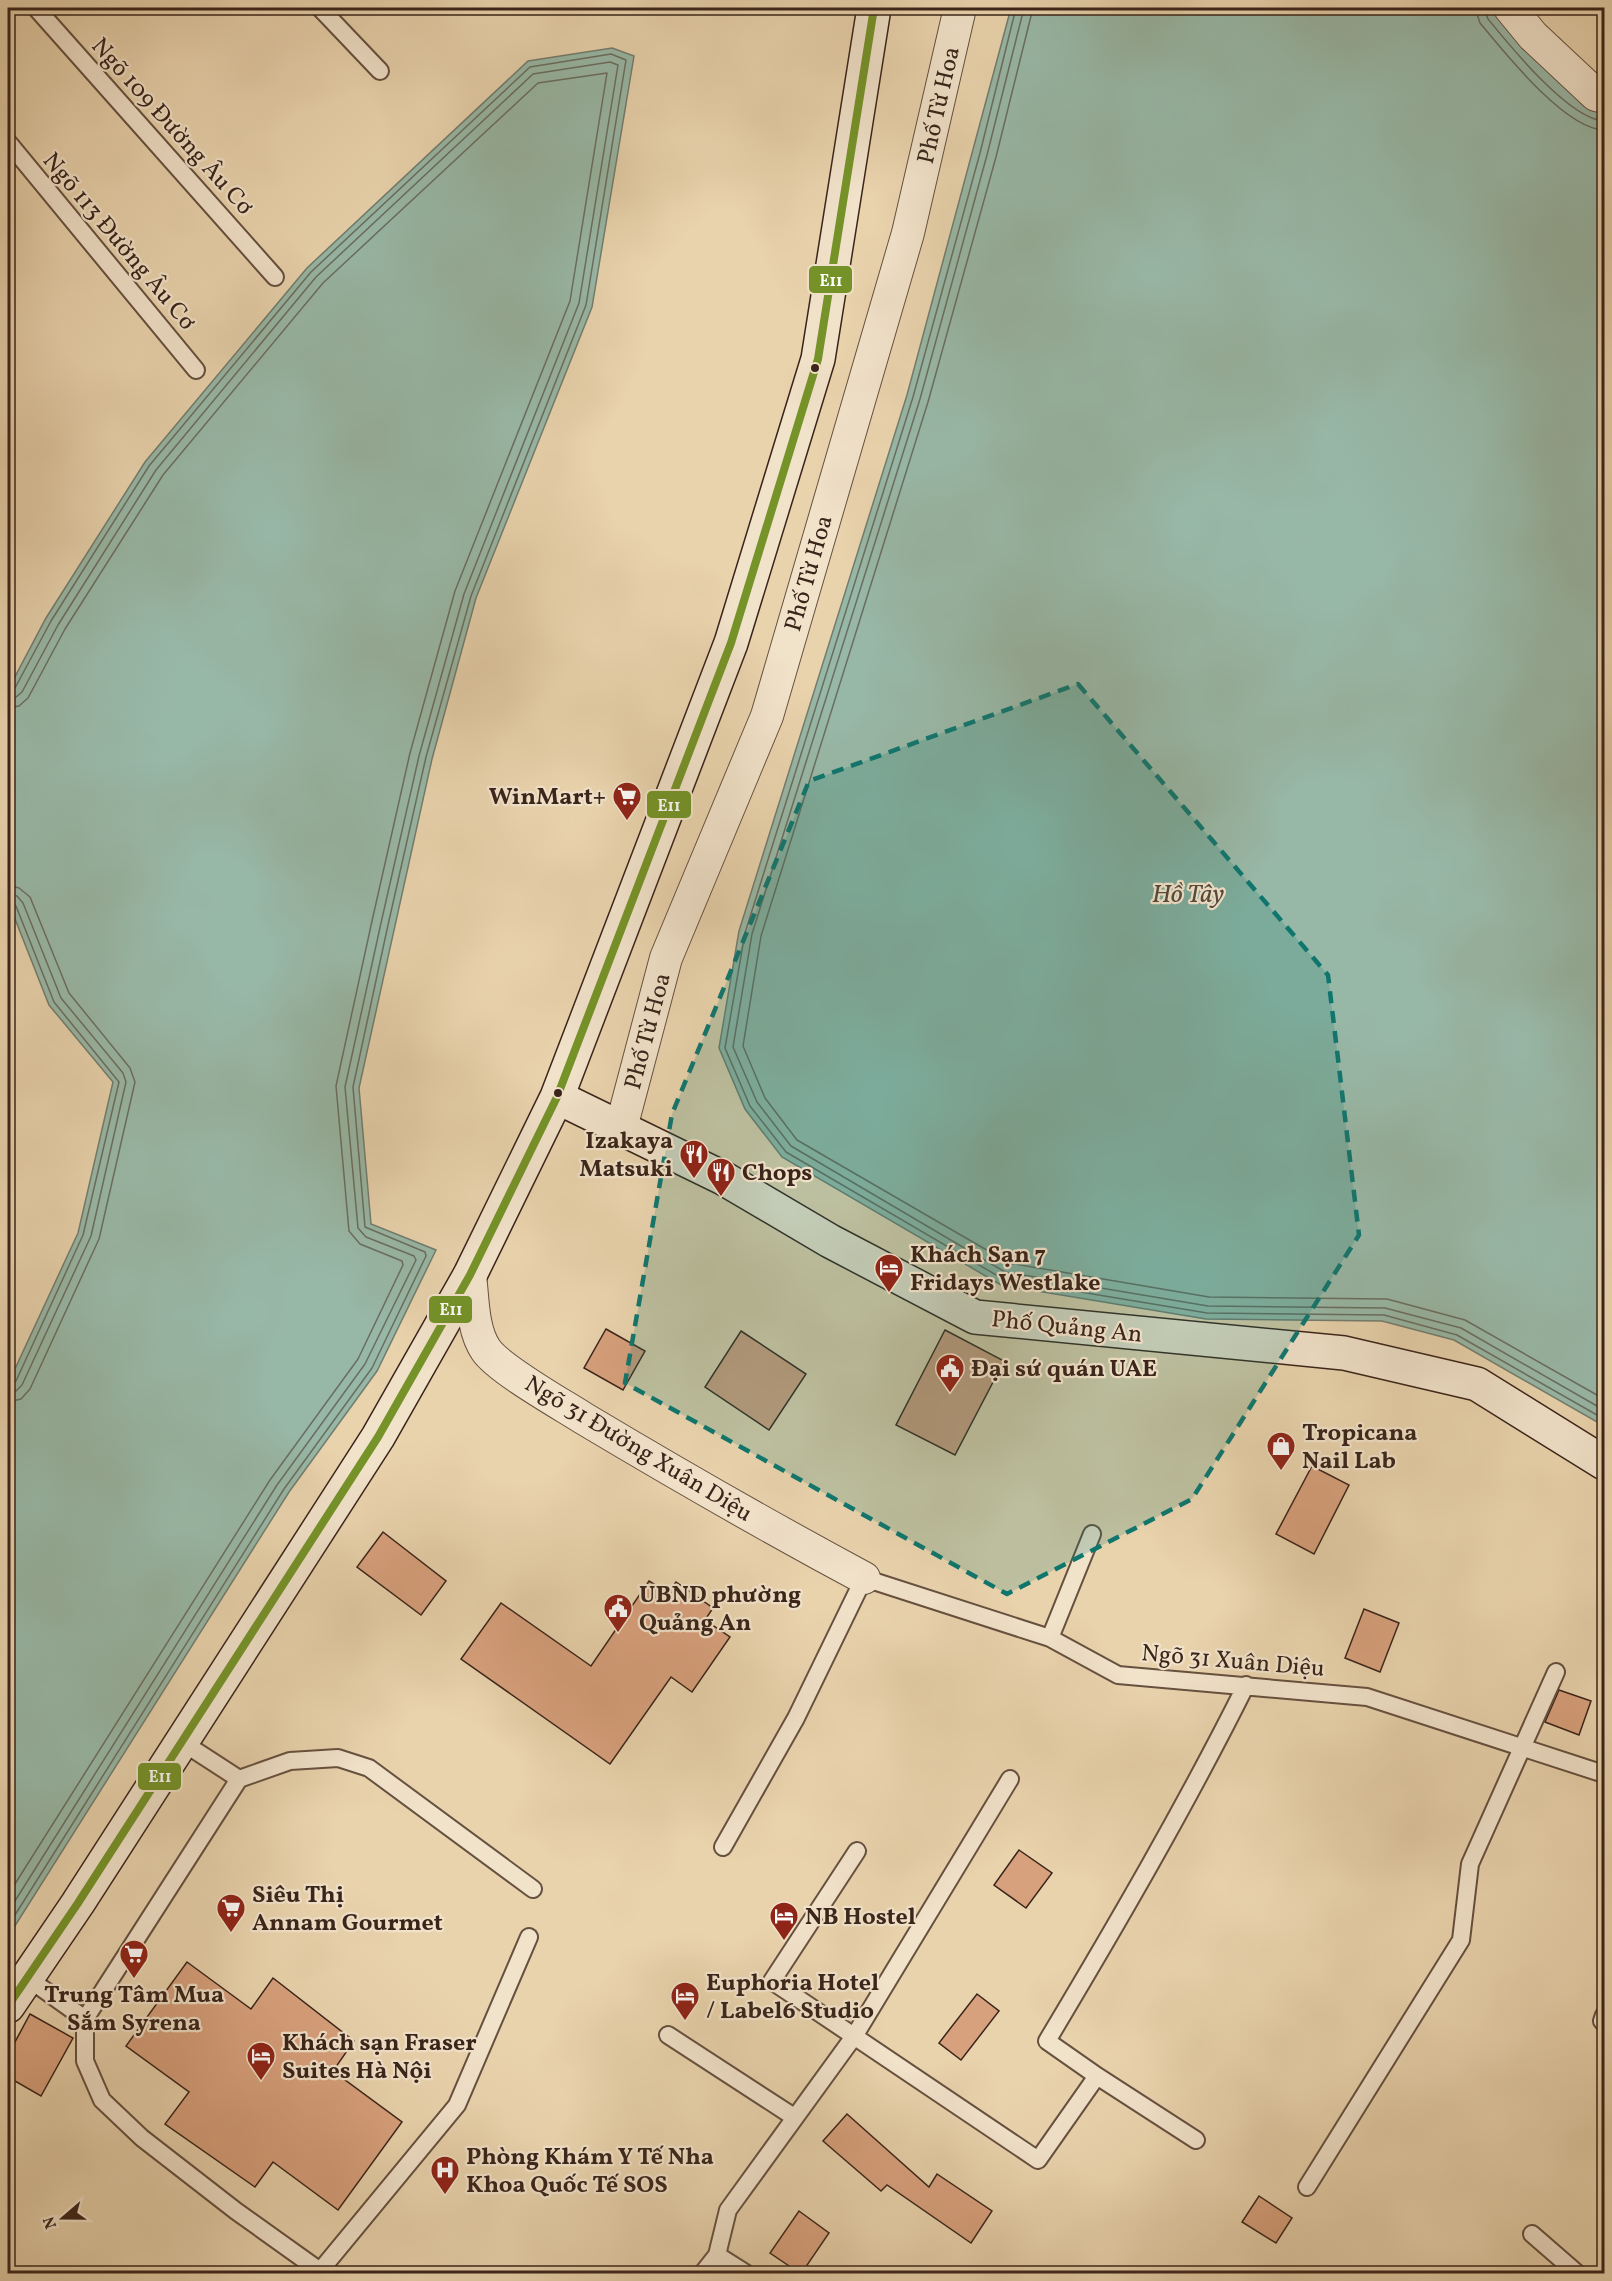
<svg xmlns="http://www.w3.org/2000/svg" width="1612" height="2281" font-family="Vollkorn,serif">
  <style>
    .water { fill: #98b8a7; stroke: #727d6f; stroke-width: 1.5 }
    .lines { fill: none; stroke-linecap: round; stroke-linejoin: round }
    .shore { stroke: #696e60; stroke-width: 1.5 }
    .building { fill: #d8a17d; stroke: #3a241a; stroke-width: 1.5 }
    .lane-casing { stroke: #66503f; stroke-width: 20 }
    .street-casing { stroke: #66503f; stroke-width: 34 }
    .secondary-casing { stroke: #3a241a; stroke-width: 36 }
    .lane { stroke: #f1e2ca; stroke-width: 16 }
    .street { stroke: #f1e2ca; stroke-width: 32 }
    .secondary { stroke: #f1e2ca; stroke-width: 33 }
    .bus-1-casing { stroke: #f1e2ca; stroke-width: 12 }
    .bus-1 { stroke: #759328; stroke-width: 8 }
    .marked { fill: #0f766e; fill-opacity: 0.2; stroke: #0f766e; stroke-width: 4.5; stroke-dasharray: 12 8; stroke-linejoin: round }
    .bus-dot { fill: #3a241a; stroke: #f1e2ca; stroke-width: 2 }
    .labels { text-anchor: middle; stroke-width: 4.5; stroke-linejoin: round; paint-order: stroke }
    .street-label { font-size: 24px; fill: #3a241a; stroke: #f1e2ca }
    .poi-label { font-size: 24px; font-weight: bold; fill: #3a241a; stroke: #f1e2ca; text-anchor: start }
    .water-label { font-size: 26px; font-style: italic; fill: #52493d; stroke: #f1e2ca }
    .line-badge { stroke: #f1e2ca; stroke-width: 2 }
    .badge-label { font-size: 16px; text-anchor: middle; font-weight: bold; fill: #fff }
  </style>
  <rect width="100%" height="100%" fill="#e9d3ad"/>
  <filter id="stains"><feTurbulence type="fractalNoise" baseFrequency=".00333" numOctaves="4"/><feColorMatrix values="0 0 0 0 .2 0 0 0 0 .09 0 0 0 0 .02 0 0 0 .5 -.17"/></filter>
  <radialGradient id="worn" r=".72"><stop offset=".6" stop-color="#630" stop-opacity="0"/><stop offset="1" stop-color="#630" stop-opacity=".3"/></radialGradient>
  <path class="water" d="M 1011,8 L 1496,8 L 1604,108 L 1604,1426 L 1454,1340 L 1382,1321 L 1206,1319 L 1001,1285 L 782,1157 L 745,1109 L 719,1048 L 739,931 L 907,395 Z
    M 612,48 L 634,56 L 592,307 L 476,598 L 432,759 L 359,1088 L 371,1224 L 436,1250 L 377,1371 L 289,1492 L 8,1937 L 8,1384 L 78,1233 L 113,1082 L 49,1005 L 8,901 L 8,690 L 46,618 L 145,462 L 307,268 L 528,61 Z"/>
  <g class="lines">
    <path class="shore" d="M 1016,8 L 980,153 L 913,397 L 745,933 L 725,1048 L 750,1106 L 786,1152 L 1003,1279 L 1207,1313 L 1384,1315 L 1457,1335 L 1604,1419
      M 1024,8 L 987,155 L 920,399 L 752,934 L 733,1047 L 757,1102 L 791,1146 L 1005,1272 L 1208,1306 L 1385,1308 L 1461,1328 L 1604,1410
      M 1033,8 L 996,157 L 928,402 L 761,936 L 743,1046 L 765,1098 L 797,1140 L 1009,1263 L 1209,1297 L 1387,1299 L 1465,1320 L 1604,1399
      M 1475,8 L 1480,23 C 1505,53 1565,129 1604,130
      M 1484,8 L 1488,19 C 1510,46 1569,119 1604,121
      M 8,691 L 15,688 L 51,621 L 149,466 L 311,272 L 530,67 L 611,54 L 626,60 L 586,305 L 471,596 L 426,757 L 388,925 L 353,1087 L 365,1227 L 425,1252 L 426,1256 L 372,1368 L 284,1489 L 8,1926
      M 8,699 L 15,698 L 22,692 L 58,625 L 156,470 L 316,277 L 533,74 L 610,62 L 618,65 L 579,303 L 464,594 L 419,756 L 381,923 L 345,1087 L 358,1228 L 366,1237 L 414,1256 L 416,1260 L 365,1364 L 277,1485 L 8,1912
      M 8,708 L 19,706 L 28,698 L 65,629 L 163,475 L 323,283 L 538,83 L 607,73 L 570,301 L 455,591 L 410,753 L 372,921 L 336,1086 L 349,1231 L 360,1244 L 402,1261 L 403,1265 L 358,1359 L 270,1480 L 8,1895
      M 8,885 L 19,888 L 30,897 L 69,993 L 130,1068 L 135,1082 L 99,1239 L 30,1389 L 21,1399 L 8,1402
      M 8,894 L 17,896 L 23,903 L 61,998 L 123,1073 L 126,1082 L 91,1236 L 22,1385 L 16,1391 L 8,1393
      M 8,902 L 16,906 L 54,1002 L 119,1082 L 83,1235 L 16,1381 L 8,1385"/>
  </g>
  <path class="building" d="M 606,1329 L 645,1351 L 623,1390 L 584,1368 Z
    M 945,1330 L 1004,1361 L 955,1455 L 896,1425 Z
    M 741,1331 L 806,1374 L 769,1430 L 705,1387 Z
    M 1312,1466 L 1349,1485 L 1314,1554 L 1276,1534 Z
    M 383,1532 L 446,1581 L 421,1615 L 357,1567 Z
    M 649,1581 L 668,1593 L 676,1582 L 713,1608 L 705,1620 L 730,1637 L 692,1692 L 671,1677 L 610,1764 L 461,1659 L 501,1603 L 591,1666 Z
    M 1364,1609 L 1399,1623 L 1380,1672 L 1345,1658 Z
    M 1559,1690 L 1591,1701 L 1579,1735 L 1545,1722 Z
    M 1019,1850 L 1052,1873 L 1026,1908 L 994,1885 Z
    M 187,1962 L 251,2009 L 273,1978 L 354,2041 L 333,2071 L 402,2122 L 338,2210 L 273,2162 L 255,2187 L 165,2124 L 189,2092 L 126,2046 Z
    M 977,1994 L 999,2011 L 961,2060 L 939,2043 Z
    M 30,2014 L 73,2038 L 41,2096 L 8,2077 L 8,2055 Z
    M 847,2114 L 929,2187 L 937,2174 L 992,2211 L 971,2243 L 887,2185 L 881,2191 L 823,2141 Z
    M 1259,2196 L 1292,2218 L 1276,2243 L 1242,2222 Z
    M 799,2211 L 829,2233 L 801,2274 L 770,2253 Z"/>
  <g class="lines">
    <g class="lane-casing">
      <path id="lane" d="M 36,8 L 275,277
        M 320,8 L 380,71
        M 8,142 L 196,370
        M 1050,1638 L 1092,1534
        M 182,1742 L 239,1779
        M 723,1847 L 796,1718 L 864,1578 L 1050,1638 L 1118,1675 L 1367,1697 L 1604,1774
        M 857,1851 L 772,1981 L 1038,2160 L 1097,2076 L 1047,2041 C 1117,1924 1185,1807 1246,1685
        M 29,1979 L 85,2019 L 239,1779 L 290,1761 L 338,1758 L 369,1768 L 533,1889
        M 1604,2015 L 1602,2021 L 1604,2023
        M 85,2019 L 85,2061 L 102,2100 L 142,2138 L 236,2211 L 320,2271 L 457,2105 L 529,1937
        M 668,2035 L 794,2117
        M 1097,2076 L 1196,2140
        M 1307,2187 L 1461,1940 L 1470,1864 L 1556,1672
        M 1532,2234 L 1578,2274
        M 717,2255 L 747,2274
        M 702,2274 L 717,2255 L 728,2210 L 855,2035 L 1010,1779"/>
    </g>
    <g class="street-casing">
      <path id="street" d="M 1510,8 L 1533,36 L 1596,95 L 1604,97
        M 621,1128 L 666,958 L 767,716 L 908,233 L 960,8
        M 470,1275 C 473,1298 472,1330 486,1350 C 499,1369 561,1404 583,1418 C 675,1473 769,1527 864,1578"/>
    </g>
    <g class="secondary-casing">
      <path id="secondary" d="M 557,1097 L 723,1178 L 830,1241 L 975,1317 L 1344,1353 L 1477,1384 L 1604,1463
        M 8,2006 L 78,1903 L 378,1437 L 470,1275 L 557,1097 L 731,643 L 818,359 L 874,8"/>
    </g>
    <use href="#lane" class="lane"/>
    <use href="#street" class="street"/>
    <use href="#secondary" class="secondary"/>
    <g class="bus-1-casing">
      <path id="bus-1" d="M 8,2006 L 78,1903 L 378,1437 L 470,1275 L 557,1097 L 731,643 L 818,359 L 874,8"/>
    </g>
    <use href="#bus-1" class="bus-1"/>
  </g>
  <path class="marked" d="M 1078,684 L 1328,975 L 1359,1235 L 1192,1499 L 1007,1594 L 625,1383 L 672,1114 L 809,781 Z"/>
  <defs>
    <g id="supermarket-pin" transform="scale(1.5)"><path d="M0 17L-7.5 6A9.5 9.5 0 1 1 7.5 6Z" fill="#8f2418" stroke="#f1e2ca"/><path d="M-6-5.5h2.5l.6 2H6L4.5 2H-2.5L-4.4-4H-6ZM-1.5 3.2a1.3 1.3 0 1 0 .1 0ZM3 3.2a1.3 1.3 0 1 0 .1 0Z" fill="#fff"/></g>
    <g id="restaurant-pin" transform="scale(1.5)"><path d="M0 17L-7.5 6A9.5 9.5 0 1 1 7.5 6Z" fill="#8f2418" stroke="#f1e2ca"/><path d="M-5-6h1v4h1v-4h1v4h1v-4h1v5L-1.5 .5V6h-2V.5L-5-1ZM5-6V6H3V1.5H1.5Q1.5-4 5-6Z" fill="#fff"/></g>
    <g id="hotel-pin" transform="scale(1.5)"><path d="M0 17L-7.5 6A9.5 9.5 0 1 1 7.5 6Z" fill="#8f2418" stroke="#f1e2ca"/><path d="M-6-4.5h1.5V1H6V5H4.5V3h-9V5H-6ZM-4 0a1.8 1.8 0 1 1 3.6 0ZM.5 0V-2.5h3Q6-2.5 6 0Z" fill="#fff"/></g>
    <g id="civic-pin" transform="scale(1.5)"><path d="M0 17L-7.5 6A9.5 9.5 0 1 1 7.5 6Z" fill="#8f2418" stroke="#f1e2ca"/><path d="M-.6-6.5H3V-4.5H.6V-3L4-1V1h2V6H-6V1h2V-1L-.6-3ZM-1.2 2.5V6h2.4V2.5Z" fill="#fff"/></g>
    <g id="shop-pin" transform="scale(1.5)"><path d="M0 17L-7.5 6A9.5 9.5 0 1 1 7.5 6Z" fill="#8f2418" stroke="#f1e2ca"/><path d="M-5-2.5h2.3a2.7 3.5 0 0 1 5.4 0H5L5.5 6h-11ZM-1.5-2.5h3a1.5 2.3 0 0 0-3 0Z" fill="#fff"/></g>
    <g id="hospital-pin" transform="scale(1.5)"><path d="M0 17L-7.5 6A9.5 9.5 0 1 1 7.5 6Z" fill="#8f2418" stroke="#f1e2ca"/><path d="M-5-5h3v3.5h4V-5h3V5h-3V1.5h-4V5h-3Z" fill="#fff"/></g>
  </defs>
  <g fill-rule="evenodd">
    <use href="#supermarket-pin" x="627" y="796"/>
    <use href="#restaurant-pin" x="694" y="1154"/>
    <use href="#restaurant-pin" x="721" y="1172"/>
    <use href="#hotel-pin" x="889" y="1268"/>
    <use href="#civic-pin" x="950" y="1368"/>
    <use href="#shop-pin" x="1281" y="1446"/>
    <use href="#civic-pin" x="618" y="1608"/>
    <use href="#supermarket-pin" x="231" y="1908"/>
    <use href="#hotel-pin" x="784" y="1916"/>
    <use href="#supermarket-pin" x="134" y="1954"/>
    <use href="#hotel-pin" x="685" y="1996"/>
    <use href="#hotel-pin" x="261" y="2056"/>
    <use href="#hospital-pin" x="445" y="2170"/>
  </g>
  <g class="bus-dot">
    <circle cx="815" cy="368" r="5"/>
    <circle cx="558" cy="1093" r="5"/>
  </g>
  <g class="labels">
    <g class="street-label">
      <text transform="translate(938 105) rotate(-77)" y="8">Phố Từ Hoa</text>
      <text transform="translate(173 126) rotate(48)" y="8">Ngõ 109 Đường Âu Cơ</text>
      <text transform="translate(120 241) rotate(50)" y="8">Ngõ 113 Đường Âu Cơ</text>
      <text transform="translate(808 573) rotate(-74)" y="8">Phố Từ Hoa</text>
      <text transform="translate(647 1031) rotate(-75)" y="8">Phố Từ Hoa</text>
      <text transform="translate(1067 1326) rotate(6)" y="8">Phố Quảng An</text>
      <text transform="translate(639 1448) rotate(31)" y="8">Ngõ 31 Đường Xuân Diệu</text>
      <text transform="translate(1233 1660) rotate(5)" y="8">Ngõ 31 Xuân Diệu</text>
    </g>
    <g class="poi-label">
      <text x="606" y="804" text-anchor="end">WinMart+</text>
      <text x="673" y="1148" text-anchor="end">Izakaya<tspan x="673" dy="28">Matsuki</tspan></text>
      <text x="742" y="1180">Chops</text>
      <text x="910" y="1262">Khách Sạn 7<tspan x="910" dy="28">Fridays Westlake</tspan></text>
      <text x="971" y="1376">Đại sứ quán UAE</text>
      <text x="1302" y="1440">Tropicana<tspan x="1302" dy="28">Nail Lab</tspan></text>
      <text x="639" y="1602">UBND phường<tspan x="639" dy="28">Quảng An</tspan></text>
      <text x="252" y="1902">Siêu Thị<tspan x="252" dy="28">Annam Gourmet</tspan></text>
      <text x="805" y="1924">NB Hostel</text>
      <text x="706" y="1990">Euphoria Hotel<tspan x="706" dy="28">/ Label6 Studio</tspan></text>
      <text x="134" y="2002" text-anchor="middle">Trung Tâm Mua<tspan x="134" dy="28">Sắm Syrena</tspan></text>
      <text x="282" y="2050">Khách sạn Fraser<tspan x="282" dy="28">Suites Hà Nội</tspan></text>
      <text x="466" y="2164">Phòng Khám Y Tế Nha<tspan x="466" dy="28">Khoa Quốc Tế SOS</tspan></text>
    </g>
    <g class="water-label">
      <text x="1188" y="902">Hồ Tây</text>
    </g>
  </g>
  <g class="line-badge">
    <rect x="808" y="265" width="45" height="29" rx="6" fill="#759328"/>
    <rect x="646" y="790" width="46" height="29" rx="6" fill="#759328"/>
    <rect x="428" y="1295" width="45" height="29" rx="6" fill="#759328"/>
    <rect x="137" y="1762" width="45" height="29" rx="6" fill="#759328"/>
  </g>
  <g class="badge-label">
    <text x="831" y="286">E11</text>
    <text x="669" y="811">E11</text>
    <text x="451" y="1315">E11</text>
    <text x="160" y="1782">E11</text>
  </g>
  <rect width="1612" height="2281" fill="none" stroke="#e9d3ad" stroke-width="30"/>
  <rect x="9" y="9" width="1594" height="2263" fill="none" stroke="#3a241a" stroke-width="3"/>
  <rect x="15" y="15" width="1582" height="2251" fill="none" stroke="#3a241a" stroke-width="1.5"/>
  <g transform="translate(63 2218) rotate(250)" stroke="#f1e2ca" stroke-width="4.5" paint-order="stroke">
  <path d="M0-4.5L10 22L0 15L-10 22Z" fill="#3a241a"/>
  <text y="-9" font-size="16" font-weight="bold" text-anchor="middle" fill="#3a241a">N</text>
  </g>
  <rect width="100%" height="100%" filter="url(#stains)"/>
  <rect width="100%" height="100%" fill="url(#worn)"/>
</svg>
